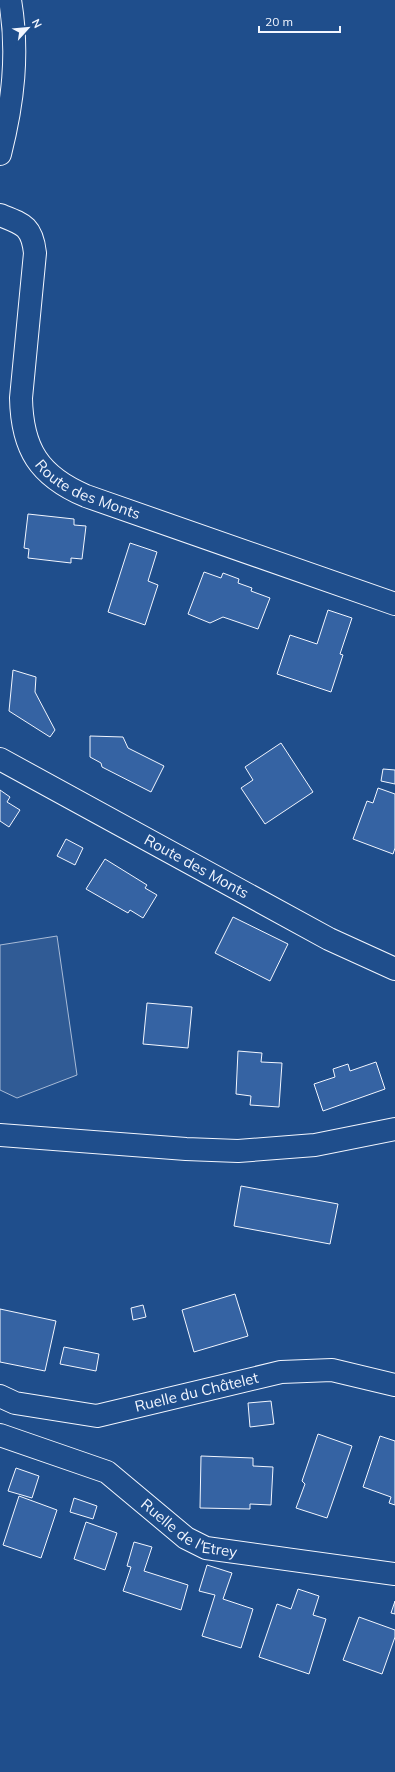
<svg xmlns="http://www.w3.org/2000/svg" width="395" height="1772" font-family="Mulish,sans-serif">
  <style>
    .built { fill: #305b95; stroke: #a8bbd7 }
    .building { fill: #3563a3; stroke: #f2f6ff }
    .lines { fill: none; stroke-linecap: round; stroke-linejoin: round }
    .street-casing { stroke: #f2f6ff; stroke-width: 24 }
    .street { stroke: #1f4e8c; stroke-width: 22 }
    .labels { text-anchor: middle; stroke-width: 3; stroke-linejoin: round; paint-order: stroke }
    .street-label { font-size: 15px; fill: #f2f6ff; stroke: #1f4e8c }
  </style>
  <rect width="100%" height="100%" fill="#1f4e8c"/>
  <path class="built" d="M 57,936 L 77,1075 L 17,1098 L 0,1090 L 0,945 Z"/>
  <path class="building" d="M 28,514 L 74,519 L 74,525 L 86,526 L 82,559 L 71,558 L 71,563 L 28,558 L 29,549 L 24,548 Z
    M 130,543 L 157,552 L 148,581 L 158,585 L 145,625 L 108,612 Z
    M 204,572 L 221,578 L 223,573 L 239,579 L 238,583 L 252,588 L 251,591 L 270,598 L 258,629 L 223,617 L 210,623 L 188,614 Z
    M 328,610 L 352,618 L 340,654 L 343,655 L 331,692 L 277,674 L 290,635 L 317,644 Z
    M 13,670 L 36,677 L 35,692 L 55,730 L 50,737 L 9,711 Z
    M 90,736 L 123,737 L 128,748 L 164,766 L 151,792 L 102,767 L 101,763 L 90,757 Z
    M 281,743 L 313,792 L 265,824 L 241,788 L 253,780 L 245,767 Z
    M 383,769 L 395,770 L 395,784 L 381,781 Z
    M 378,788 L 395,794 L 395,848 L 393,854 L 353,839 L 367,801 L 373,803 Z
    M 0,790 L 10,797 L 7,802 L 20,810 L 9,827 L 0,821 Z
    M 66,839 L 83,848 L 75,865 L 57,856 Z
    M 105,859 L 147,885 L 145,888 L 157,895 L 143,918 L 130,910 L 128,913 L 86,889 Z
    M 233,917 L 288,944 L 270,981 L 215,953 Z
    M 147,1003 L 192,1007 L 188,1048 L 143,1044 Z
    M 238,1051 L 262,1053 L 261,1062 L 282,1063 L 279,1107 L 250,1105 L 251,1096 L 236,1094 Z
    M 376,1062 L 385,1089 L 323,1111 L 314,1084 L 335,1077 L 333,1069 L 348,1064 L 350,1071 Z
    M 241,1186 L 338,1204 L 330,1244 L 234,1226 Z
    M 235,1294 L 248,1336 L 194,1352 L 182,1310 Z
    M 143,1305 L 146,1317 L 133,1320 L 131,1308 Z
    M 0,1309 L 56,1321 L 45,1371 L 0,1362 Z
    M 64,1347 L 99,1354 L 96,1371 L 60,1364 Z
    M 271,1401 L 274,1424 L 250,1427 L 248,1403 Z
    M 318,1434 L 352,1446 L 327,1518 L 296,1508 L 305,1484 L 302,1481 Z
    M 380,1436 L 395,1441 L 395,1505 L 389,1503 L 391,1497 L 363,1487 Z
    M 201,1456 L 253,1458 L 253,1466 L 273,1467 L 271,1505 L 250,1504 L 250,1509 L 200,1508 Z
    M 16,1468 L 39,1476 L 32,1498 L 8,1491 Z
    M 19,1496 L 57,1510 L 41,1558 L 3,1545 Z
    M 74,1498 L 97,1506 L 93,1519 L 70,1512 Z
    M 86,1522 L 117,1533 L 105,1570 L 74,1559 Z
    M 134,1542 L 152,1547 L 144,1571 L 188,1585 L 181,1610 L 123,1591 L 131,1567 L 127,1566 Z
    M 207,1565 L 232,1573 L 223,1599 L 253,1609 L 241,1648 L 202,1636 L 215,1595 L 199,1591 Z
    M 298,1589 L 319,1596 L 313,1615 L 326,1619 L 309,1674 L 259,1657 L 277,1604 L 291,1609 Z
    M 395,1601 L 395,1614 L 391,1613 Z
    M 359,1617 L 395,1630 L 395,1637 L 382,1674 L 343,1660 Z"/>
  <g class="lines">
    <g class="street-casing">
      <g id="street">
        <path d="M 0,154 C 13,103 19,53 10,0"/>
        <path id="s1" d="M 0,215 C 23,224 32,226 35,253 L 21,398 C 22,449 39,476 86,496 L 395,604"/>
        <path id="s2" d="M 0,759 L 329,939 L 395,969"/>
        <path d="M 0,1135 L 186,1149 L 238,1151 L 315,1145 L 395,1129"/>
        <path id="s3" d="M 0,1396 L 15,1403 L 97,1416 L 281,1372 L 332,1370 L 395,1385"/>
        <path id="s4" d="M 0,1435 L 107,1472 L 186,1538 L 206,1548 L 395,1574"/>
      </g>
    </g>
    <use href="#street" class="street"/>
  </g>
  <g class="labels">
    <g class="street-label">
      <text dy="5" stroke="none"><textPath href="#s1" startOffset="327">Route des Monts</textPath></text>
      <text dy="5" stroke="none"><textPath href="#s2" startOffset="224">Route des Monts</textPath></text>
      <text dy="5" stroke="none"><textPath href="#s3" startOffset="202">Ruelle du Châtelet</textPath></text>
      <text dy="5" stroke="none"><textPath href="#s4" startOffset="215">Ruelle de l'Etrey</textPath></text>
    </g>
  </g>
  <g transform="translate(28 28) rotate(63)" stroke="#1f4e8c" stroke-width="3" paint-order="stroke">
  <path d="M0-3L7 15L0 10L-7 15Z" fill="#f2f6ff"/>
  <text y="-6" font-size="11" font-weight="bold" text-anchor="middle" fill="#f2f6ff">N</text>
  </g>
  <path d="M259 26v6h81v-6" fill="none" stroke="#f2f6ff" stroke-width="2"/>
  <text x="265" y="26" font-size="12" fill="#f2f6ff" stroke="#1f4e8c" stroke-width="3" paint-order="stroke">20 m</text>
</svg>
